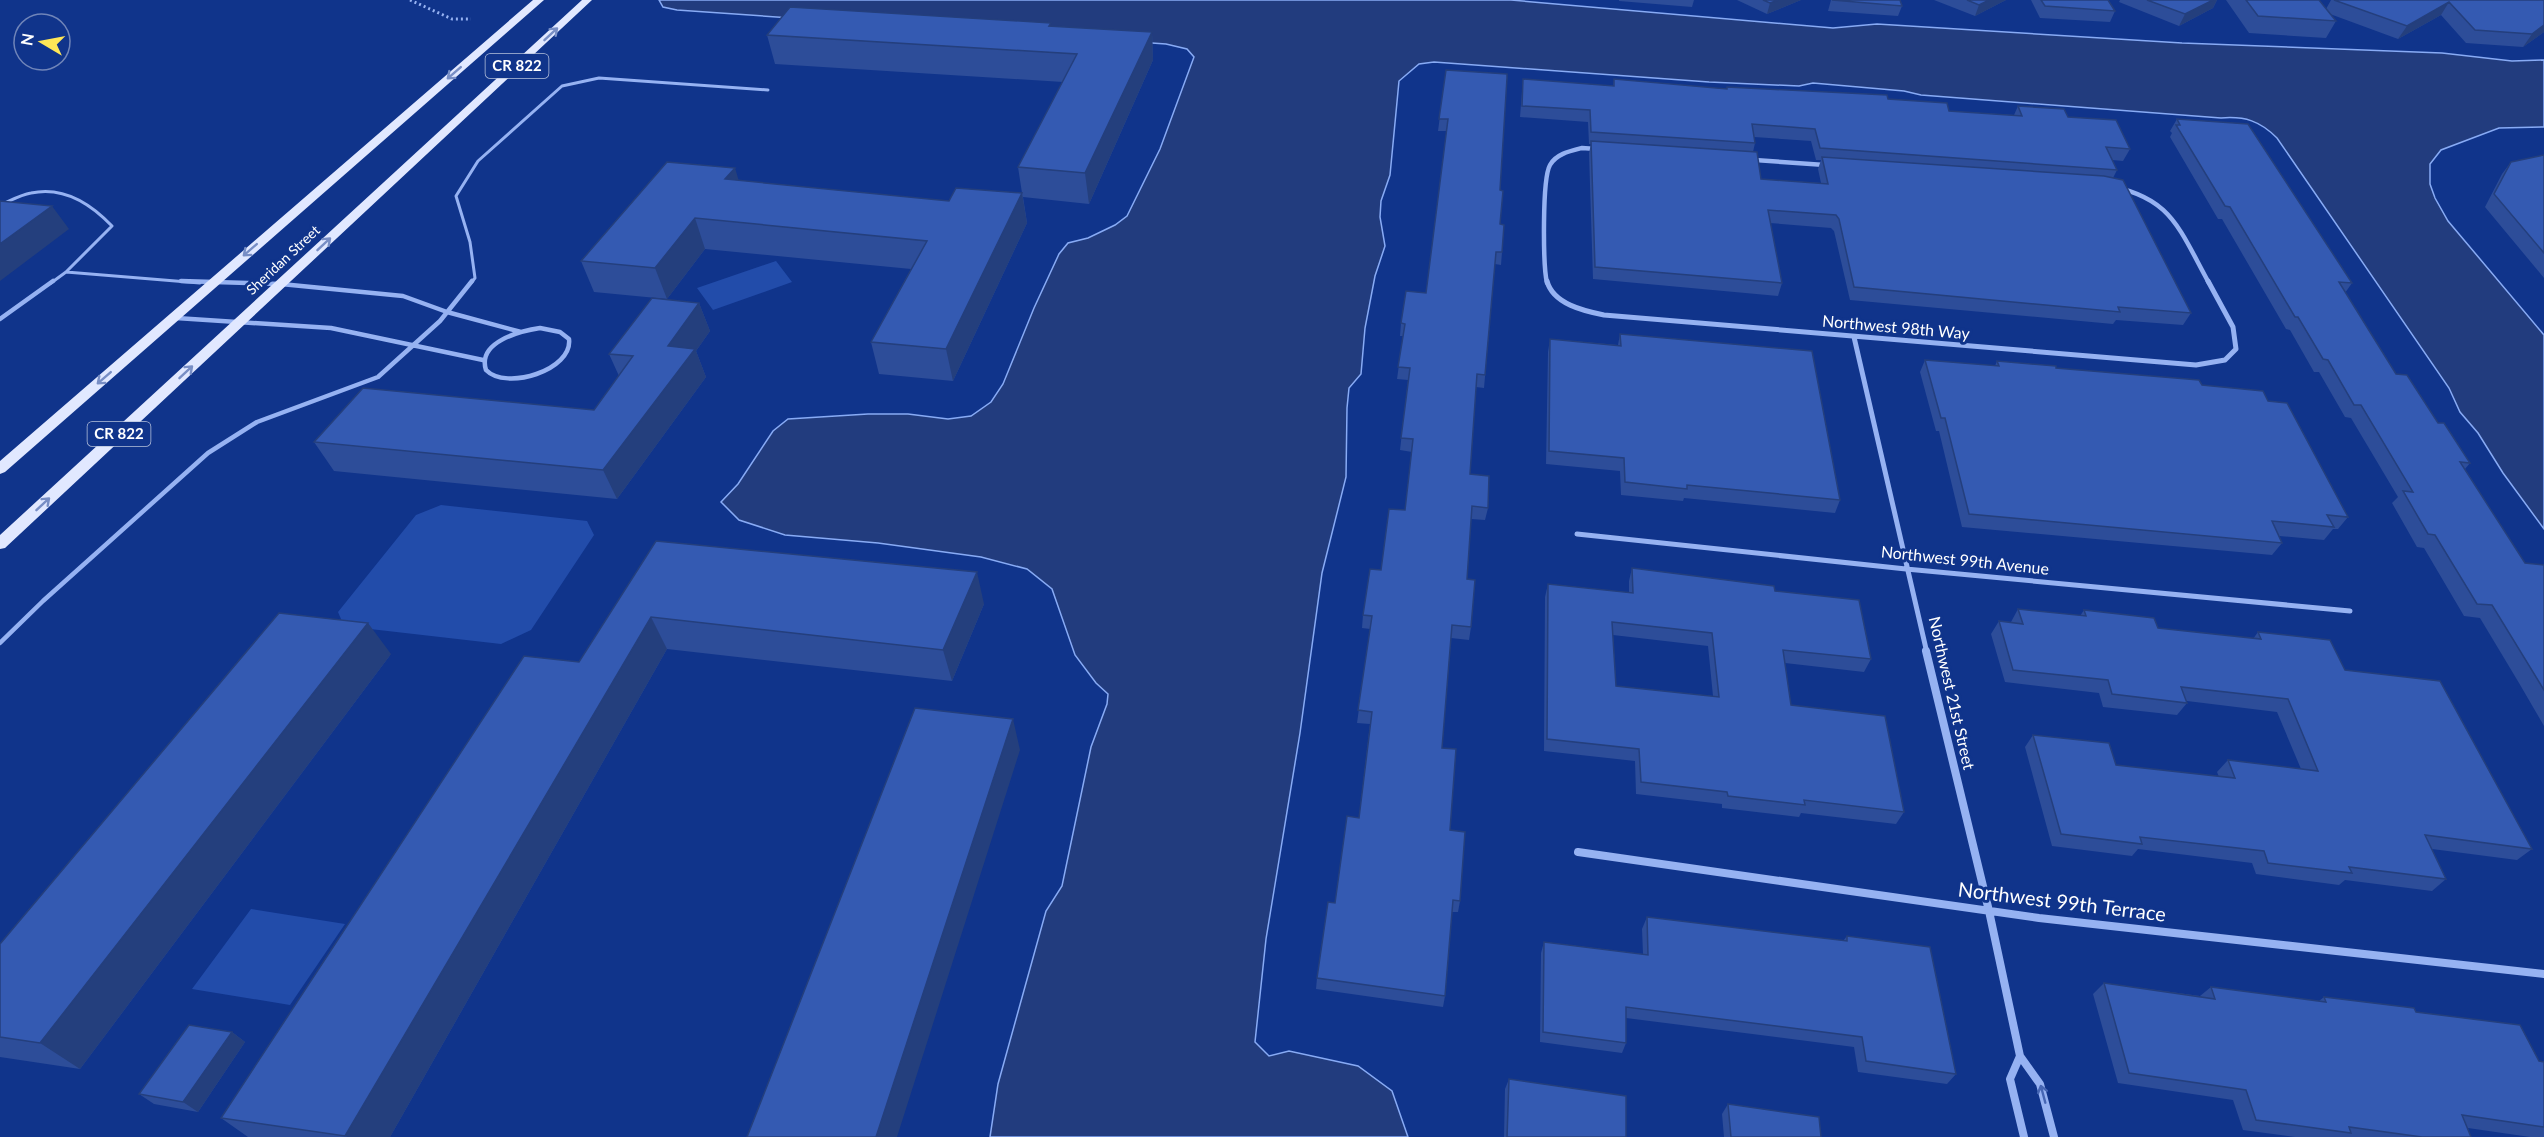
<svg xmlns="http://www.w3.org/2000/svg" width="2544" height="1137" font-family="Lato,sans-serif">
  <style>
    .green { fill: #224caa }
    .water { fill: #223c7e; stroke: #88abf5; stroke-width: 1.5 }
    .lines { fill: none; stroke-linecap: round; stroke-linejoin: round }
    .path { stroke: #96b2f2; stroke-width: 3; stroke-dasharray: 2 3; stroke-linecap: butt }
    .service-far1 { stroke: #96b2f2; stroke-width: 3 }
    .service { stroke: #96b2f2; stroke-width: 4.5 }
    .minor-far2 { stroke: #96b2f2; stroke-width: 4.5 }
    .minor-far1 { stroke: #96b2f2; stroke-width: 5 }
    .minor { stroke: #96b2f2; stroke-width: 8 }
    .primary { fill: #e1e8ff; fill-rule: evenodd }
    .wall { fill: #2d4d99; fill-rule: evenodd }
    .shaded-wall { fill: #243f7d }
    .building { fill: #345ab2; stroke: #243f7d; stroke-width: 1.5; fill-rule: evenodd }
    .oneway { stroke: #788ec5 }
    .oneway2 { stroke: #4666b4 }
    .labels { text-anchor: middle; stroke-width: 6; stroke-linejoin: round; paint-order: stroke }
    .far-street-label { font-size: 14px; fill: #fff; stroke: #10348b }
    .shield { fill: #10348b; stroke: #b7c2dc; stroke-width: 1.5 }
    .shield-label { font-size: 15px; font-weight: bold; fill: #fff }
    .street-label { font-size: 16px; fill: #fff; stroke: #10348b }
    .near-street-label { font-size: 20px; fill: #fff; stroke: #10348b }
  </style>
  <rect width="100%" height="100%" fill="#10348b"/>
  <path class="green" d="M 776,261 L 792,282 L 713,310 L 697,288 Z
    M 441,505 L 587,521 L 594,535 L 531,630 L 501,644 L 344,626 L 338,612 L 416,515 Z
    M 251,909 L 345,924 L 290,1005 L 192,989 Z"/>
  <path class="water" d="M 659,0 L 1511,0 L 1833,28 L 1877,24 L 2182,43 L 2442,53 L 2512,61 L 2544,60 L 2544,127 L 2499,128 L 2441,150 L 2430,164 L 2430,184 L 2435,198 L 2448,221 L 2544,335 L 2544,529 L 2503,473 L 2478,433 L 2460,412 L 2449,388 L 2277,138 C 2260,121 2245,116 2221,118 L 1921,95 L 1904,91 L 1813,83 L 1799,86 L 1709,82 L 1434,62 L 1419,64 L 1399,81 L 1390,175 L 1381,201 L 1380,217 L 1385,246 L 1375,276 L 1365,328 L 1361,374 L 1349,388 L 1347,408 L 1346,477 L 1322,573 L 1300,733 L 1266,939 L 1255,1042 L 1269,1056 L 1289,1051 L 1358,1066 L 1392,1091 L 1408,1137 L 990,1137 L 998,1084 L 1046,911 L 1062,886 L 1091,747 L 1107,704 L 1108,694 L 1096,683 L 1075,655 L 1052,589 L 1027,569 L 981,557 L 878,543 L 785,535 L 739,520 L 721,502 L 738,484 L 773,431 L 788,419 L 868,414 L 908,414 L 948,419 L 971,416 L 991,402 L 1003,384 L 1034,308 L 1059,254 L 1068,243 L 1088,238 L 1115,225 L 1127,216 L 1160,149 L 1194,57 L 1187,49 L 1166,44 L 677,10 L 663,7 Z"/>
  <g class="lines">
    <path class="path" d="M 410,0 L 452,19 L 471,19"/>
    <path class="service-far1" d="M 0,205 C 10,201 20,195 31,193 C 63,186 91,204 112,226 L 66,272 L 51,283
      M 66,272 L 200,283
      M 471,283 L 475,278 L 470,242 L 456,196 L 478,161 L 562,86 L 599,78 L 768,90"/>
    <path class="service" d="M 181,281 L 281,284 L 403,296 L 447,312 L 521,332
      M 176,318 L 331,328 L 483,360
      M 0,319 L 53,281
      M 540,328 L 560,332 L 569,339 C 573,370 506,391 486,370 C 477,342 520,331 540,328 Z
      M 0,643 L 43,601 L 208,453 L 257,422 L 378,377 L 440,321 L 472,281"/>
    <path class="minor-far2" d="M 1547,283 C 1543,266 1542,179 1550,165 C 1556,154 1570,151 1582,148 L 2099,184 C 2171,195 2177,225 2209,283"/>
    <path class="minor-far1" d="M 1547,281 C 1553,304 1584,311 1604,315 L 2196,365 L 2225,360 L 2236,349 L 2233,327 L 2208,281
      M 1854,337 L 1927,653
      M 1577,534 L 1906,569 L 2350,611"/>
    <path class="minor" d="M 1926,651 L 1989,911 L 2020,1056 L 2040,1084 L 2054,1137
      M 1578,852 L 2039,918 L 2544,974
      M 2020,1056 L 2010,1079 L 2024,1137"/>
    <path class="primary" d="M 533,0 L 544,0 L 5,472 L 0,474 L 0,461 Z
      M 582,0 L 592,0 L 5,548 L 0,549 L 0,535 Z"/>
  </g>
  <path class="wall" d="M 1619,0 L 1694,0 L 1692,7 L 1619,1 Z
    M 1737,0 L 1801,0 L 1767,14 Z
    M 1831,0 L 1900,0 L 1902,6 L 1898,16 L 1828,11 Z
    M 1934,0 L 2006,0 L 1975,16 Z
    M 2031,0 L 2108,0 L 2115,11 L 2110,22 L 2040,18 Z
    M 2120,0 L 2217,0 L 2213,8 L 2179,26 L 2119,2 Z
    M 2226,0 L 2319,0 L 2326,9 L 2331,0 L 2544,0 L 2544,32 L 2523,47 L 2466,43 L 2441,15 L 2398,39 L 2330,14 L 2336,21 L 2326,38 L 2249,33 Z
    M 1051,26 L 1152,32 L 1153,60 L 1089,204 L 1023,197 L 1027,223 L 953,381 L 879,374 L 871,342 L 911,269 L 705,249 L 667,299 L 594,292 L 581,261 L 739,181 L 949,201 L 1022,193 L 1018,167 L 1063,82 L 775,64 L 767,35 Z
    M 1446,70 L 1500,190 L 1500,224 L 1502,252 L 1501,265 L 1495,264 L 1484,388 L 1476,387 L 1470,474 L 1488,508 L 1485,520 L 1471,519 L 1467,579 L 1471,627 L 1469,640 L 1451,638 L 1442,748 L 1450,830 L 1460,901 L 1458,912 L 1452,912 L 1445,996 L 1443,1007 L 1316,989 L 1317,978 L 1359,818 L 1370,724 L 1357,723 L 1370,629 L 1362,628 L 1363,615 L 1405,510 L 1412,452 L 1400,450 L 1408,380 L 1397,379 L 1403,336 L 1400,336 L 1401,323 L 1426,293 L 1447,131 L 1438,131 Z
    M 1523,79 L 1613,86 L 1614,79 L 1727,89 L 1727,87 L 1888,99 L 1949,111 L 2014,115 L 2018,106 L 2068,117 L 2130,149 L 2123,161 L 2112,160 L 2117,170 L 2113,178 L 2191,313 L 2183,325 L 2116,320 L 2113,324 L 1850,300 L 1834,231 L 1831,228 L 1770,223 L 1782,283 L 1778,296 L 1593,279 L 1589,153 L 1591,144 L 1589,144 L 1588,122 L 1520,117 ZM 1754,137 L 1811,141 L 1816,160 L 1821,160 L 1818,169 L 1821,183 L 1761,179 L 1753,152 L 1755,143 Z
    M 2177,119 L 2352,283 L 2345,293 L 2396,374 L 2438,423 L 2470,463 L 2465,469 L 2525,563 L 2544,565 L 2544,726 L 2519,683 L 2480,618 L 2464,616 L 2424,548 L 2417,547 L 2392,503 L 2398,497 L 2351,418 L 2345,417 L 2319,372 L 2314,372 L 2290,330 L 2286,329 L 2222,219 L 2218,219 L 2170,137 L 2172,133 L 2170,131 Z
    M 2544,155 L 2544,278 L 2485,207 L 2502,174 L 2511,162 Z
    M 699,303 L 710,331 L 696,351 L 706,377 L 617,499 L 334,471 L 314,442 L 594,410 L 619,376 L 609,354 Z
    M 1620,334 L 1840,500 L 1835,513 L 1684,498 L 1683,501 L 1621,495 L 1620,471 L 1546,464 L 1548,352 L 1550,339 L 1618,345 Z
    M 1925,360 L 1995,366 L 1997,361 L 2202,385 L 2268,401 L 2348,517 L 2338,529 L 2333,529 L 2324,540 L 2279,536 L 2282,543 L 2272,555 L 1962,527 L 1939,431 L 1936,431 L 1920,372 Z
    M 656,541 L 984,604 L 952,681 L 667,649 L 390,1137 L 248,1137 L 221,1118 L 579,662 Z
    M 1632,568 L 1775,591 L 1871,659 L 1864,672 L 1785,663 L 1791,705 L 1904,812 L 1896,824 L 1801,813 L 1799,817 L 1722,808 L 1722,804 L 1636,794 L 1635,761 L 1544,751 L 1545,597 L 1548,584 L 1629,593 L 1629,581 ZM 1613,635 L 1708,646 L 1713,696 L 1616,686 Z
    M 2018,609 L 2080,616 L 2084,610 L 2158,628 L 2253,639 L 2258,632 L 2345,670 L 2532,849 L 2517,860 L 2432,849 L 2446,879 L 2432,891 L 2345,880 L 2339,885 L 2256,874 L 2252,863 L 2138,849 L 2132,856 L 2052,846 L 2025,747 L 2033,735 L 2116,765 L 2219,777 L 2217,772 L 2228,760 L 2301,769 L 2277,712 L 2187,701 L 2187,703 L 2177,715 L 2103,707 L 2099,693 L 2005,682 L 1991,634 L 1999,621 L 2011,622 Z
    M 391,654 L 80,1069 L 0,1057 L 0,944 Z
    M 1647,917 L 1843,941 L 1847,936 L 1956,1074 L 1947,1084 L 1858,1072 L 1854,1047 L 1626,1018 L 1626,1043 L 1622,1053 L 1540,1042 L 1541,953 L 1544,942 L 1643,954 L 1642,929 Z
    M 2104,983 L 2200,996 L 2211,987 L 2319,1001 L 2324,997 L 2416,1012 L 2539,1061 L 2544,1062 L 2544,1137 L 2530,1137 L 2468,1128 L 2471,1137 L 2295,1137 L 2243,1130 L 2233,1100 L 2118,1083 L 2093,994 Z
    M 232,1032 L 245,1042 L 198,1112 L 154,1104 L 139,1094 Z
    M 1509,1079 L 1626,1137 L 1504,1137 L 1505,1089 Z
    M 1728,1104 L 1821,1137 L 1724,1137 L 1722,1114 Z"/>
  <path class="shaded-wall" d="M 1778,0 L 1801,0 L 1767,14 L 1770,3 Z
    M 1989,0 L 2006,0 L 1975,16 L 1979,5 Z
    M 2213,0 L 2217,0 L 2213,8 L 2179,26 L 2185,14 Z
    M 2449,2 L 2441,15 L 2398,39 L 2407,26 Z
    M 2544,25 L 2544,32 L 2523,47 L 2532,34 Z
    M 1152,32 L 1153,60 L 1089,204 L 1085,173 Z
    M 735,168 L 744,198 L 725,179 Z
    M 1022,193 L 1027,223 L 953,381 L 946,349 Z
    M 52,206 L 69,229 L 0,281 L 0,244 Z
    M 695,218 L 705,249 L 667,299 L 655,268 Z
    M 699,303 L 710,331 L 696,351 L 706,377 L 617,499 L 603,470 L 668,346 Z
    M 977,572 L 984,604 L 952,681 L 943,650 Z
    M 651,617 L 667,649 L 390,1137 L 347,1137 L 345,1136 Z
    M 368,623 L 391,654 L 80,1069 L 40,1043 Z
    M 1013,719 L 1020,750 L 897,1137 L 876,1137 Z
    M 232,1032 L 245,1042 L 198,1112 L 183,1102 Z"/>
  <path class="building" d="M 1763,0 L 1778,0 L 1770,3 Z
    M 1832,0 L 1900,0 L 1902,6 Z
    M 1967,0 L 1989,0 L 1979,5 Z
    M 2041,0 L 2108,0 L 2115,11 L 2045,6 Z
    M 2147,0 L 2213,0 L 2185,14 Z
    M 2246,0 L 2319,0 L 2336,21 L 2258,16 Z
    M 2334,0 L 2544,0 L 2544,25 L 2532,34 L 2475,30 L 2449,2 L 2407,26 Z
    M 790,7 L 1051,23 L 1049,26 L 1152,32 L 1085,173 L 1018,167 L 1077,54 L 767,35 Z
    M 1446,70 L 1507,74 L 1507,78 L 1500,190 L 1503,191 L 1500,224 L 1504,225 L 1502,252 L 1496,252 L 1485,375 L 1477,374 L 1470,474 L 1489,476 L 1488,508 L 1472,506 L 1467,579 L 1475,580 L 1471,627 L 1452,625 L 1442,748 L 1456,749 L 1450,830 L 1465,832 L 1460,901 L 1453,900 L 1445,996 L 1317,978 L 1328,902 L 1335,903 L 1347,816 L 1359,818 L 1372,712 L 1358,710 L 1372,616 L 1363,615 L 1370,569 L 1381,570 L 1389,509 L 1405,510 L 1413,439 L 1401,438 L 1410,368 L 1398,367 L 1405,324 L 1401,323 L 1406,291 L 1426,293 L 1448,119 L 1439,119 Z
    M 1523,79 L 1614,86 L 1614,79 L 1727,89 L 1727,87 L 1887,95 L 1888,99 L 1947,103 L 1949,111 L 2022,116 L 2018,106 L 2064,109 L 2068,117 L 2116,120 L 2130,149 L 2106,147 L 2117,170 L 1820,148 L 1815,129 L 1752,124 L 1755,143 L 1591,132 L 1590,110 L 1522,106 Z
    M 2177,119 L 2248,124 L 2352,283 L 2339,282 L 2396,374 L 2407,375 L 2438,423 L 2444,423 L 2470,463 L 2460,462 L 2525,563 L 2544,565 L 2544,690 L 2492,605 L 2477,604 L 2435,535 L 2428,534 L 2403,491 L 2413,492 L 2361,405 L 2354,405 L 2328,360 L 2323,359 L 2298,317 L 2295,317 L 2230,207 L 2225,206 L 2176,125 L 2180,125 Z
    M 1591,141 L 1757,152 L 1761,179 L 1828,184 L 1822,157 L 2104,176 L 2123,180 L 2191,313 L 2118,307 L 2120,312 L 1854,287 L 1839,219 L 1836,215 L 1768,210 L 1782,283 L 1595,267 Z
    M 2544,155 L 2544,253 L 2494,194 L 2511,162 Z
    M 667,162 L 735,168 L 725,179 L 949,201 L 956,188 L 1022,193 L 946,349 L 871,342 L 927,241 L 695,218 L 655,268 L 581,261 Z
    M 0,201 L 52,206 L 0,244 Z
    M 652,298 L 699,303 L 668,346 L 695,349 L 603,470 L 314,442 L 363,388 L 594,410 L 633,356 L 609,354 Z
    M 1620,334 L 1812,351 L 1840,500 L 1687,485 L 1687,489 L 1625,482 L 1624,458 L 1549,451 L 1550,339 L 1621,346 Z
    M 1925,360 L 1999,366 L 1997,361 L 2056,366 L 2056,368 L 2199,380 L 2202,385 L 2263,391 L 2268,401 L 2287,403 L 2348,517 L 2327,515 L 2334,527 L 2272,521 L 2282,543 L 1969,514 L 1945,418 L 1941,418 Z
    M 656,541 L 977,572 L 943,650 L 651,617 L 345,1136 L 221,1118 L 524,656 L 579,662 Z
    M 1632,568 L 1774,586 L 1775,591 L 1859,600 L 1871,659 L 1783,650 L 1791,705 L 1885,716 L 1904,812 L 1804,800 L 1805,805 L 1728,796 L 1727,792 L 1641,782 L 1639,749 L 1547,739 L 1548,584 L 1633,593 ZM 1612,622 L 1712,633 L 1719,697 L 1616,686 Z
    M 2018,609 L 2086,616 L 2084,610 L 2154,618 L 2158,628 L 2261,639 L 2258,632 L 2330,640 L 2345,670 L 2440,681 L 2532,849 L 2425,835 L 2446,879 L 2349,867 L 2352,873 L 2268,863 L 2264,851 L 2140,837 L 2142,844 L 2061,834 L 2033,735 L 2109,743 L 2116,765 L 2235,778 L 2228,760 L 2318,771 L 2288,699 L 2181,687 L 2187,703 L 2112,694 L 2108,680 L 2013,670 L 1999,621 L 2023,624 Z
    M 279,613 L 368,623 L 40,1043 L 0,1037 L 0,944 Z
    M 915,708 L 1013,719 L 876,1137 L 747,1137 Z
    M 1647,917 L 1847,941 L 1847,936 L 1930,947 L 1956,1074 L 1866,1061 L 1862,1037 L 1626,1007 L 1626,1043 L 1543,1032 L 1544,942 L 1648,955 Z
    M 2104,983 L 2215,999 L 2211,987 L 2326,1002 L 2324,997 L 2414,1008 L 2416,1012 L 2520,1025 L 2539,1061 L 2544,1062 L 2544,1127 L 2462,1115 L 2471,1137 L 2422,1137 L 2349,1127 L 2351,1133 L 2256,1120 L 2246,1090 L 2129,1073 Z
    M 189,1025 L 232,1032 L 183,1102 L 139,1094 Z
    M 1509,1079 L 1626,1096 L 1626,1137 L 1507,1137 Z
    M 1728,1104 L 1819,1117 L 1821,1137 L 1731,1137 Z"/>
  <defs><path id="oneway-shaft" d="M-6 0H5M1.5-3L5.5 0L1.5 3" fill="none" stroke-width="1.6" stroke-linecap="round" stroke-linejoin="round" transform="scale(1.5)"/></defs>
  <g class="oneway">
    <use href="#oneway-shaft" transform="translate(551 34) rotate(-43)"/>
    <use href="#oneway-shaft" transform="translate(454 73) rotate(139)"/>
    <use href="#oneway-shaft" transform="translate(324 244) rotate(-43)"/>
    <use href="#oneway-shaft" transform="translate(250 250) rotate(139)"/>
    <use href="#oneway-shaft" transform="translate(186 372) rotate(-43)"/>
    <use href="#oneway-shaft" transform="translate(104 378) rotate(139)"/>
    <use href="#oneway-shaft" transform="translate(43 504) rotate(-43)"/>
  </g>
  <use class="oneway2" href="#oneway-shaft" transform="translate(2043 1094) rotate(-105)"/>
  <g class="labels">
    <g class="far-street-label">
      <text transform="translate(283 260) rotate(-43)" y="5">Sheridan Street</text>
    </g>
    <g class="shield">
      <rect x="485.5" y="54" width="63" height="24" rx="4.5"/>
      <rect x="87.5" y="422" width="63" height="24" rx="4.5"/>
    </g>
    <g class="shield-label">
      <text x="517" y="71">CR 822</text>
      <text x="119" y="439">CR 822</text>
    </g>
    <g class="street-label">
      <text transform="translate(1896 327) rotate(5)" y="6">Northwest 98th Way</text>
      <text transform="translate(1965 560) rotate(6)" y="6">Northwest 99th Avenue</text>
      <text transform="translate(1952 693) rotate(77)" y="6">Northwest 21st Street</text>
    </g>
    <g class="near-street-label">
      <text transform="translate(2062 902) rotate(7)" y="7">Northwest 99th Terrace</text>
    </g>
  </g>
  <g transform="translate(42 42) rotate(280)"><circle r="28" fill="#10348b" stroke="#7085b9" stroke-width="1.5"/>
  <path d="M0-4.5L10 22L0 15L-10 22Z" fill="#ffe757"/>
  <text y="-9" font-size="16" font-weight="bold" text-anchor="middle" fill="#ffffff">N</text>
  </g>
</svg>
